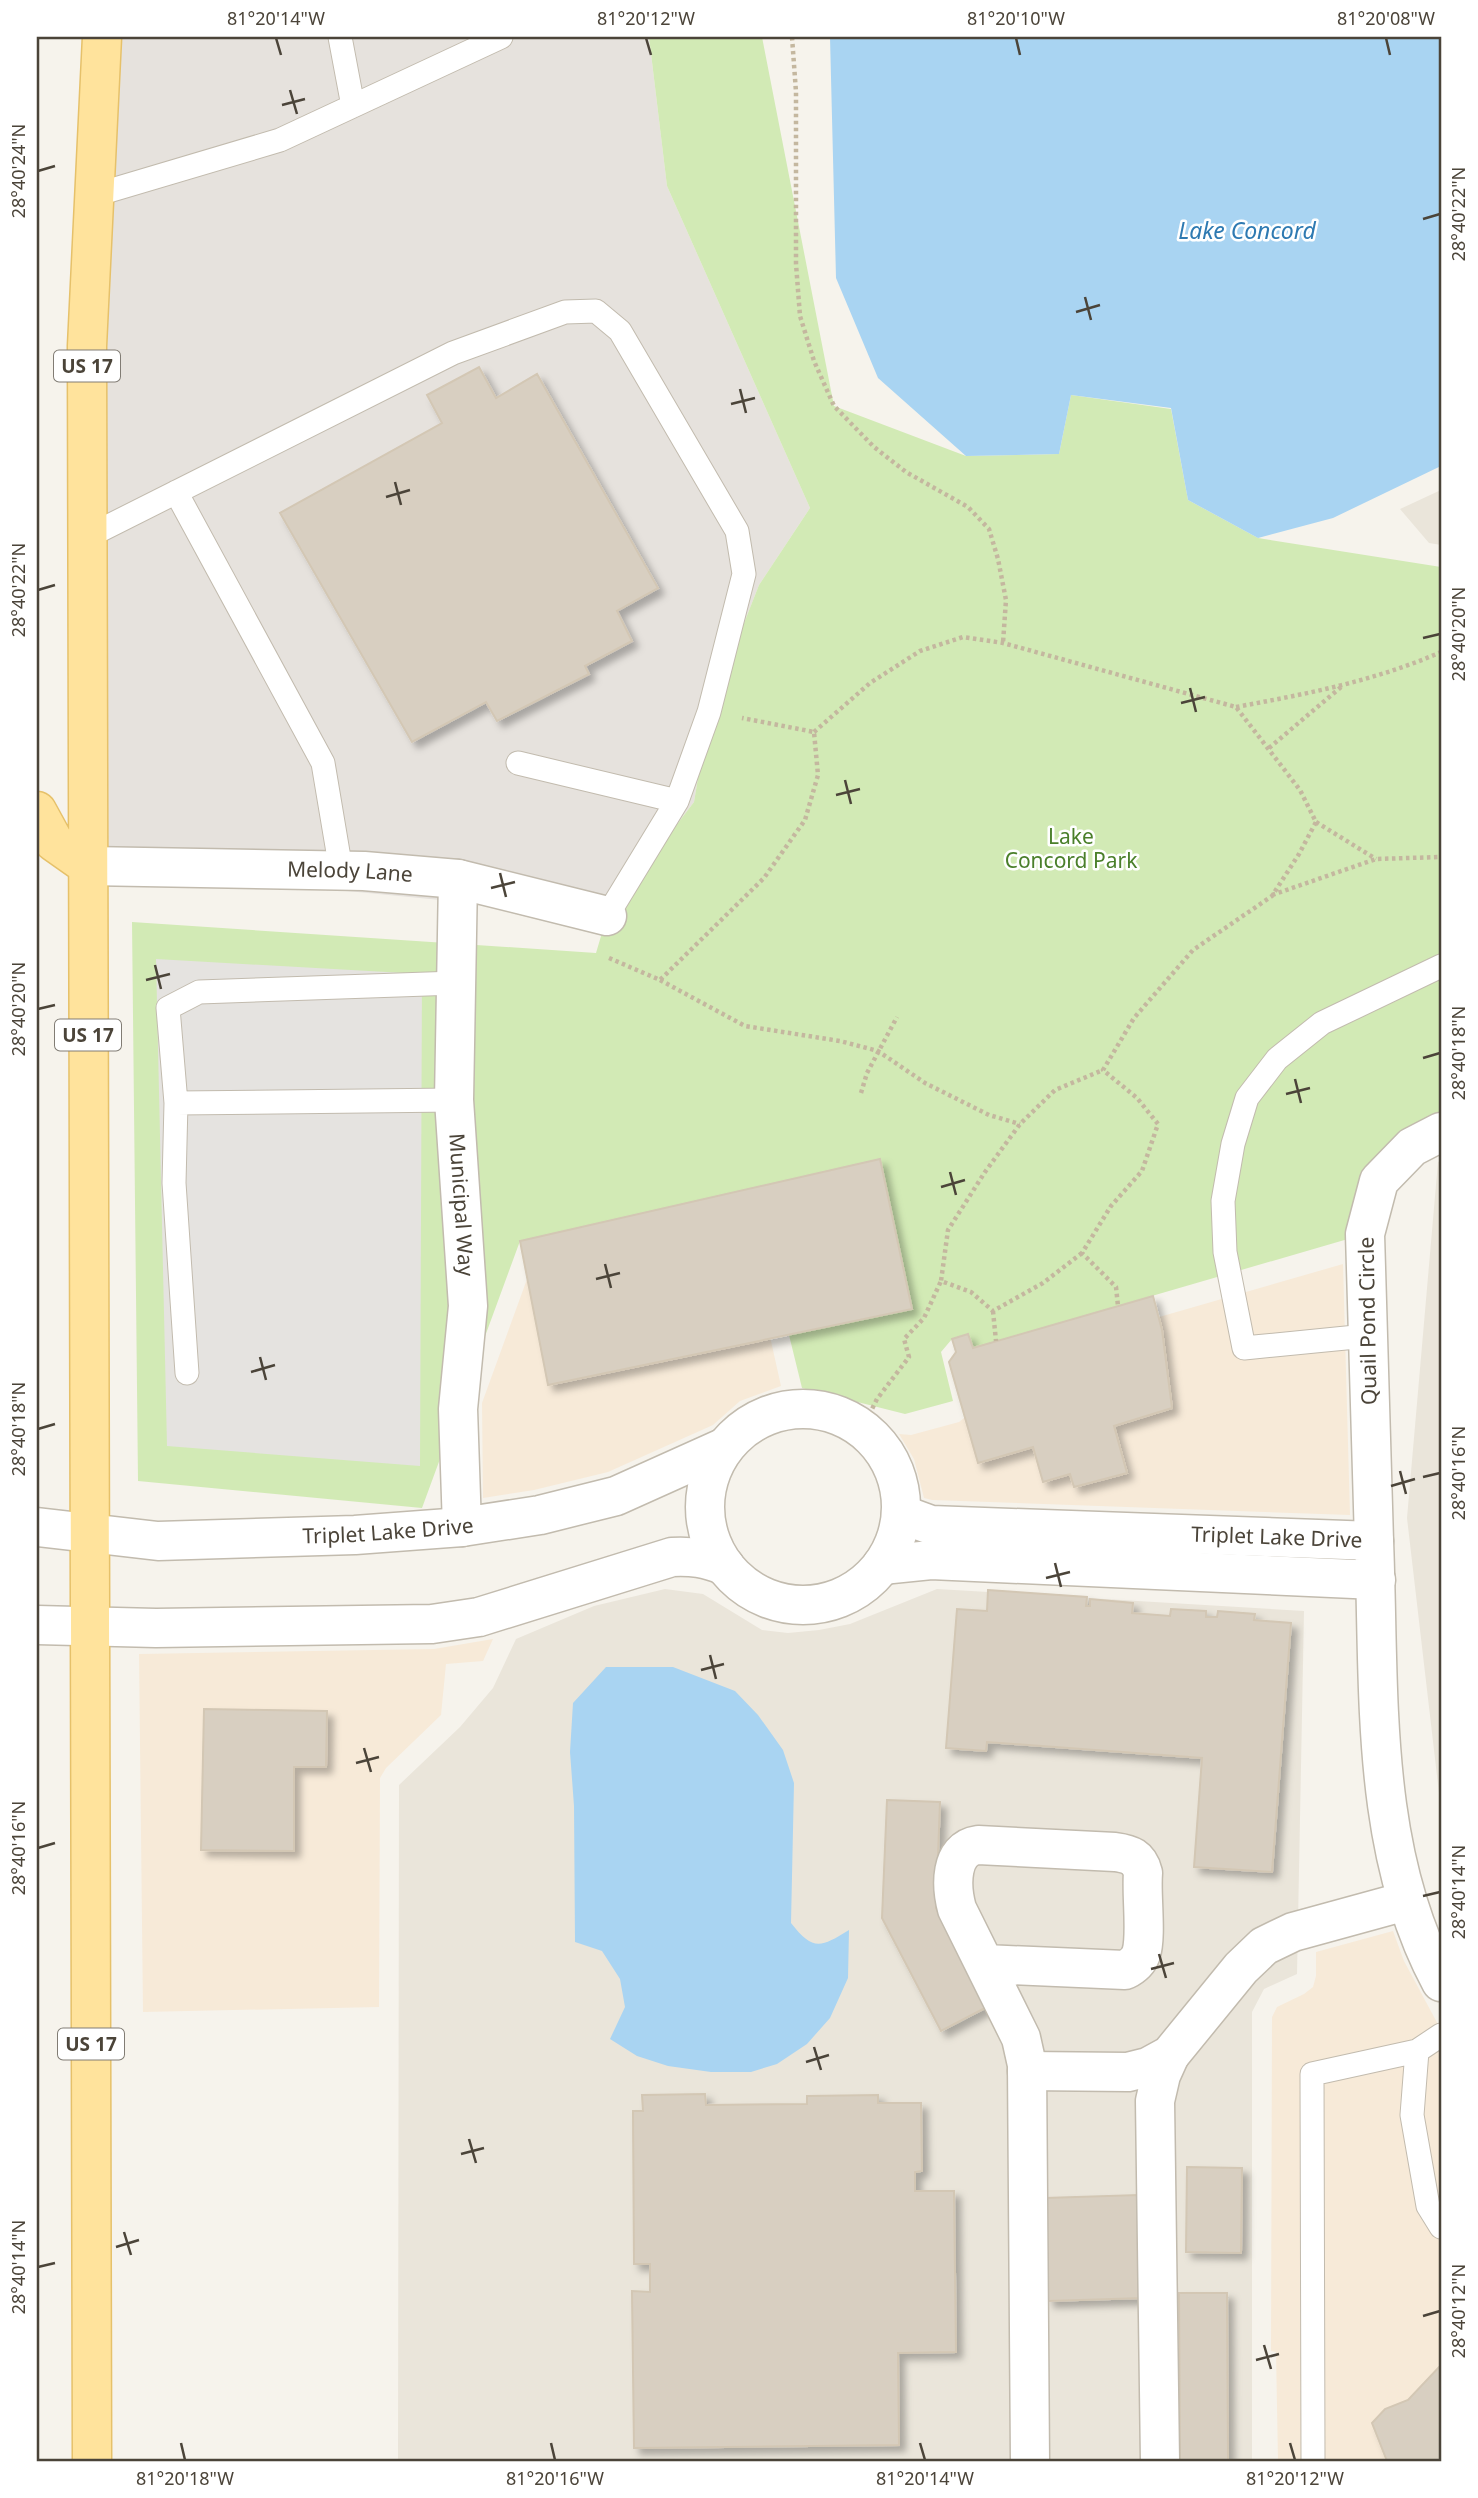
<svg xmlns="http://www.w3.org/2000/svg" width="1478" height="2498" font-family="'Noto Sans',sans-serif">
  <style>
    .residential { fill: #eae5da }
    .commercial { fill: #f7ead8 }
    .industrial { fill: #e6e2dd }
    .green { fill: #d2eab5 }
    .parking { fill: #e5e3e0 }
    .water { fill: #a9d4f2 }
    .building { fill: #d8cfc1; stroke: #d3c7b4; stroke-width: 2; filter: url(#shadow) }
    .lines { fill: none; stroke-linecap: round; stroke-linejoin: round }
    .service-casing { stroke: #c2bbae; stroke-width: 25 }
    .minor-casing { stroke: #c2bbae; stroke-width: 41 }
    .tertiary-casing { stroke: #c2bbae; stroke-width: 41 }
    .primary-casing { stroke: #e6c16a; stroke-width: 41 }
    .path { stroke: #c4b79f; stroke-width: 4.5; stroke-dasharray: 3.5 3.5; stroke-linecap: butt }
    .service { stroke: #fff; stroke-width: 23 }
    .minor { stroke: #fff; stroke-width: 38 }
    .tertiary { stroke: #fff; stroke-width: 38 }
    .primary { stroke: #ffe39c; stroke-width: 38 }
    .ticks { fill: none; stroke: #4b4439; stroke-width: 2.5 }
    .labels { text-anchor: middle; stroke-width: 5; stroke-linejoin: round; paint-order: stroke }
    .shield { fill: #fff; stroke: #817c74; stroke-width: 2 }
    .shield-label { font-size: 19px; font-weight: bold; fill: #4b4439 }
    .park-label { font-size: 21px; fill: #4a7f2a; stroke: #fff }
    .street-label { font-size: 21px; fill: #4b4439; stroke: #fff }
    .water-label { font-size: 23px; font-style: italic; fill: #2e7ab2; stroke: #fff }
    .neatline { fill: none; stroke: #4b4439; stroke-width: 2.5 }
    .ticks-label { font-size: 18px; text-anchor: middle; fill: #4b4439 }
  </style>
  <defs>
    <filter id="shadow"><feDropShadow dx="6" dy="6" stdDeviation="3.5" flood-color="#0004"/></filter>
  </defs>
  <rect width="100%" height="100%" fill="#f6f3ec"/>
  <path class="residential" d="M 1441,490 L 1441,545 L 1429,543 L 1400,509 Z
    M 1441,1160 L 1441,1810 L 1407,1518 L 1438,1162 Z
    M 665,1589 L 703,1594 L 762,1630 L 788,1633 L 819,1630 L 850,1624 L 937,1589 L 1304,1611 L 1297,1974 L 1264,1989 L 1252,2012 L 1252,2461 L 398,2461 L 399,1785 L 460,1727 L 493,1688 L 516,1639 L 594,1606 Z"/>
  <path class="commercial" d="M 534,1260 L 769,1332 L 781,1386 L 740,1401 L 713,1425 L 608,1472 L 534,1490 L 483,1498 L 482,1403 Z
    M 1343,1264 L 1350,1515 L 932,1500 L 924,1498 L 914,1459 L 899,1434 L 911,1435 L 959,1422 L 968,1415 L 979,1369 Z
    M 493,1639 L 483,1661 L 446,1664 L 441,1715 L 386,1768 L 380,1778 L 379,2007 L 143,2012 L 139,1654 L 434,1649 Z
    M 1393,1931 L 1404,1961 L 1441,2030 L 1441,2461 L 1278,2461 L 1276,2352 L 1271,2351 L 1272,2017 L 1277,2007 L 1304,1994 L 1313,1987 L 1316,1976 L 1316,1952 Z"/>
  <path class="industrial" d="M 102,37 L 649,37 L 667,186 L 810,508 L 759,585 L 709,712 L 694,802 L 607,916 L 88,866 Z"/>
  <path class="green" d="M 649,37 L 762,37 L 834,406 L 966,456 L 1059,454 L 1071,395 L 1171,409 L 1188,500 L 1258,538 L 1441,567 L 1441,1132 L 1412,1147 L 1365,1234 L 973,1348 L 968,1334 L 952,1339 L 941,1352 L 953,1401 L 905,1414 L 802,1388 L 789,1335 L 912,1309 L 880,1159 L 520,1241 L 422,1508 L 138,1481 L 132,922 L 596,953 L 607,916 L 694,802 L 709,712 L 759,585 L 810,508 L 667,186 Z"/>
  <path class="parking" d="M 156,959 L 422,974 L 420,1466 L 167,1446 Z"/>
  <path class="water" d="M 830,37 L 1441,37 L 1441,466 L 1333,518 L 1258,538 L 1188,500 L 1171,408 L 1071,395 L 1059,454 L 966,456 L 878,378 L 836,278 Z
    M 606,1667 L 673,1667 L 735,1691 L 758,1715 L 783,1750 L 794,1783 L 791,1923 C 813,1951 820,1948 849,1930 L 848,1978 L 830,2018 L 807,2044 L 777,2064 L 751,2072 L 711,2072 L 668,2066 L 637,2056 L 610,2039 L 625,2007 L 620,1979 L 602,1951 L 575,1942 L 574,1806 L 570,1752 L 573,1703 Z"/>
  <path class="building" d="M 479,367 L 496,398 L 537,374 L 658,588 L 617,611 L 632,641 L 585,666 L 589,674 L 497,721 L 486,702 L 412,742 L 280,513 L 442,423 L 427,395 Z
    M 880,1159 L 912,1309 L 548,1385 L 520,1241 Z
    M 1153,1296 L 1162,1330 L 1172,1408 L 1114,1426 L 1127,1473 L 1074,1487 L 1070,1474 L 1043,1482 L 1033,1447 L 978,1463 L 949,1362 L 956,1352 L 952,1339 L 968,1334 L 973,1348 Z
    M 988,1590 L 1087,1597 L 1086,1606 L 1090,1606 L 1090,1599 L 1133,1603 L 1132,1613 L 1170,1616 L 1171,1609 L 1206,1611 L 1206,1617 L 1217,1617 L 1218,1611 L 1255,1614 L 1254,1620 L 1291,1623 L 1272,1872 L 1194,1867 L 1202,1758 L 987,1742 L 986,1751 L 946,1748 L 957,1609 L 987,1611 Z
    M 204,1709 L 327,1711 L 326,1767 L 294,1767 L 294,1851 L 201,1850 Z
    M 887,1800 L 940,1802 L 936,1908 L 987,2007 L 941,2031 L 882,1918 Z
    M 705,2094 L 706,2105 L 807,2104 L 807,2096 L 878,2095 L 878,2103 L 921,2103 L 922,2171 L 915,2172 L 915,2191 L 954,2191 L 956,2352 L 898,2353 L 899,2445 L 634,2448 L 632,2291 L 650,2292 L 650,2264 L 634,2264 L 633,2111 L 643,2111 L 642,2095 Z
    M 1187,2167 L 1242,2168 L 1241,2253 L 1186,2252 Z
    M 1139,2195 L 1143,2298 L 1048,2301 L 1045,2198 Z
    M 1179,2293 L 1227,2293 L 1228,2461 L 1180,2461 Z
    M 1441,2365 L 1441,2461 L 1387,2461 L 1372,2423 L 1385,2409 L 1408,2400 Z"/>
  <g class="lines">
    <g class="service-casing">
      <path id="service" d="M 340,37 L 353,106
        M 95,195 L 280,140 L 501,37
        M 176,492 L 323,763 L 341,870
        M 87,537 L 453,353 L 565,312 L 596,311 L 620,331 L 737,531 L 744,574 L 709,712 L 677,801
        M 518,763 L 677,801 L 607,916
        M 176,1103 L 454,1100
        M 1366,1336 L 1244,1348 L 1225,1252 L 1223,1201 L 1233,1144 L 1247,1098 L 1277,1059 L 1322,1023 L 1441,966
        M 187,1373 L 174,1183 L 176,1103 L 168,1008 L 199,992 L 456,983
        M 1417,2051 L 1412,2115 L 1428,2206 L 1441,2227
        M 1313,2461 L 1312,2074 L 1417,2051 L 1441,2035"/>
    </g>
    <g class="minor-casing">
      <g id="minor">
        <path id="s1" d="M 88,866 L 364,871 L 458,879 L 607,916"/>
        <path id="s2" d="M 458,879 L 454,1100 L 468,1306 L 458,1409 L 462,1527"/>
        <path d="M 1374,1541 L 1365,1234 L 1379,1181 L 1412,1147 L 1441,1132"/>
        <path d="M 985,1964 L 1125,1970 C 1133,1966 1138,1962 1141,1954 C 1147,1936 1141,1894 1143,1873 C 1139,1857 1130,1854 1115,1852 L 978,1845 C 949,1849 951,1887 957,1909 L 1021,2038 L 1027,2065 L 1030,2461"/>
        <path d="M 1027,2071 L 1128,2072 L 1148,2067 L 1170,2055 L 1241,1968 L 1264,1946 L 1293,1932 L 1406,1901"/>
        <path d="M 1160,2461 L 1155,2101 L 1161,2075 L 1170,2055"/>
      </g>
    </g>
    <g class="tertiary-casing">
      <g id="tertiary">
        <circle cx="803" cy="1507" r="98"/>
        <path id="s3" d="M 901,1514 L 931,1525 L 1374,1541 C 1380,1689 1369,1849 1441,1982"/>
        <path id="s4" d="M 37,1527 L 158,1541 L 355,1535 L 462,1527 L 540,1515 L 616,1496 L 725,1447"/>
        <path d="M 882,1565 L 931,1560 L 1376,1580"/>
        <path d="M 37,1625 L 156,1628 L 432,1624 L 479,1617 L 672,1557 C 692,1556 706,1558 725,1566"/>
      </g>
    </g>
    <g class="primary-casing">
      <path id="primary" d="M 37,811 L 54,842 L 88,866
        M 92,2461 L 87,346 L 102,37"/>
    </g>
    <path class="path" d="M 792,37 L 796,92 L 796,264 L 800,316 L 814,361 L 834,406 L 874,447 L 906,472 L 968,507 L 989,529 L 998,559 L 1006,600 L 1003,643
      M 1236,707 C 1306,694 1375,681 1441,652
      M 814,732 L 870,683 L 920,651 L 963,637 L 1003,643 L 1236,707 L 1300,790 L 1316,822 L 1299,854 L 1272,896 L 1193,950 L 1134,1018 L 1103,1070 L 1137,1098 L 1158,1124 L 1142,1171 L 1111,1206 L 1082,1253 L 1116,1287 L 1118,1306
      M 1269,748 L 1341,687
      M 1316,822 L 1376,859
      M 1272,895 L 1376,859 L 1441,857
      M 609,958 L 660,980 L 764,878 L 805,820 L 818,775 L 814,732 L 742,718
      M 660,980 L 745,1026 L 840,1041 L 878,1051 L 925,1083 L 989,1115 L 1020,1124
      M 861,1093 L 867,1073 L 897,1017
      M 1082,1253 L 1043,1283 L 993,1311 L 971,1292 L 941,1281 L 948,1230 L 985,1172 L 1020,1124 L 1055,1090 L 1103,1070
      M 993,1311 L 996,1341
      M 866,1421 L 877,1399 L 909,1357 L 904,1339 L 924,1318 L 941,1281"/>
    <use href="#service" class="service"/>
    <use href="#minor" class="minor"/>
    <use href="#tertiary" class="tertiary"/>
    <use href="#primary" class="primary"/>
  </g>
  <path class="ticks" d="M 276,38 L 281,55M 646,38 L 651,55M 1016,38 L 1020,55M 1386,38 L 1390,55M 290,90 L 297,114M 282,105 L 305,99M 38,171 L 55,166M 1423,219 L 1440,214M 1085,297 L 1091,320M 1076,312 L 1100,305M 740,389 L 746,413M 731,404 L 755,398M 395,482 L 401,505M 386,497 L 410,490M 38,590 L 55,585M 1423,638 L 1440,634M 1190,688 L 1196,712M 1181,703 L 1205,697M 845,780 L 851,804M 836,795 L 860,789M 500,873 L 506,897M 491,888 L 515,882M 155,965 L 161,989M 146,980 L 170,974M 38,1009 L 55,1005M 1423,1058 L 1440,1053M 1295,1079 L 1301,1103M 1286,1094 L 1310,1088M 950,1172 L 956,1195M 941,1187 L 965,1180M 605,1264 L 611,1288M 596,1279 L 620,1273M 260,1357 L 266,1380M 251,1372 L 275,1365M 38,1429 L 55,1424M 1400,1471 L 1406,1494M 1423,1477 L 1440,1473M 1391,1486 L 1415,1479M 1055,1563 L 1061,1587M 1046,1578 L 1070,1572M 710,1655 L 716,1679M 701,1670 L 724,1664M 364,1748 L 371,1772M 356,1763 L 379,1757M 38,1848 L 55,1843M 1423,1896 L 1440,1892M 1159,1954 L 1166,1978M 1151,1969 L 1174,1963M 814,2047 L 821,2070M 806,2062 L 829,2055M 469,2139 L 476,2163M 461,2154 L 484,2148M 124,2232 L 131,2255M 116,2247 L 139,2240M 38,2267 L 55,2263M 1423,2316 L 1440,2311M 1264,2345 L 1271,2369M 1256,2360 L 1279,2354M 181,2443 L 185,2460M 551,2443 L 555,2460M 920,2443 L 925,2460M 1290,2443 L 1295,2460"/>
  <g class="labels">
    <g class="shield">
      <rect x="54" y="350.5" width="66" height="31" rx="5"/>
      <rect x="55" y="1019.5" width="66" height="31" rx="5"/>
      <rect x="58" y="2028.5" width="66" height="31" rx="5"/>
    </g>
    <g class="shield-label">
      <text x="87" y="373">US 17</text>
      <text x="88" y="1042">US 17</text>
      <text x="91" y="2051">US 17</text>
    </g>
    <g class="park-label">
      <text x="1071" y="844">Lake<tspan x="1071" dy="24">Concord Park</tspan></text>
    </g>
    <g class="street-label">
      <text dy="7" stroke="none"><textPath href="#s1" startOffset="262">Melody Lane</textPath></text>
      <text dy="7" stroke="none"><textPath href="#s2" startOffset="326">Municipal Way</textPath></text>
      <text transform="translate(1368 1321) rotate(-91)" y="7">Quail Pond Circle</text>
      <text dy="7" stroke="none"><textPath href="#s4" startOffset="352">Triplet Lake Drive</textPath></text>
      <text dy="7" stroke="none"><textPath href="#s3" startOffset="378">Triplet Lake Drive</textPath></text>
    </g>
    <g class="water-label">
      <text x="1247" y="239">Lake Concord</text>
    </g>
  </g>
  <rect width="1478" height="2498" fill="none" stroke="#ffffff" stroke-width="77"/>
  <rect x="38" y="38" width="1402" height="2422" class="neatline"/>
  <g class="ticks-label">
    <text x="276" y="25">81°20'14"W</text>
    <text x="646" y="25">81°20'12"W</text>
    <text x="1016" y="25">81°20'10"W</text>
    <text x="1386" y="25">81°20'08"W</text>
    <text transform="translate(19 171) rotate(-90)" y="6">28°40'24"N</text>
    <text transform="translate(1459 214) rotate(-90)" y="6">28°40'22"N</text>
    <text transform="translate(19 590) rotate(-90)" y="6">28°40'22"N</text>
    <text transform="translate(1459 634) rotate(-90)" y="6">28°40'20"N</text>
    <text transform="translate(19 1009) rotate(-90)" y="6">28°40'20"N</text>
    <text transform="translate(1459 1053) rotate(-90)" y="6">28°40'18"N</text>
    <text transform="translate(19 1429) rotate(-90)" y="6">28°40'18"N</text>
    <text transform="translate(1459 1473) rotate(-90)" y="6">28°40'16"N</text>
    <text transform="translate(19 1848) rotate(-90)" y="6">28°40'16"N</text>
    <text transform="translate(1459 1892) rotate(-90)" y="6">28°40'14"N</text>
    <text transform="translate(19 2267) rotate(-90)" y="6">28°40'14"N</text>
    <text transform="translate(1459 2311) rotate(-90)" y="6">28°40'12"N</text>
    <text x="185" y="2485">81°20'18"W</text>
    <text x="555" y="2485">81°20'16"W</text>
    <text x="925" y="2485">81°20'14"W</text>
    <text x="1295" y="2485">81°20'12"W</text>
  </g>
</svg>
